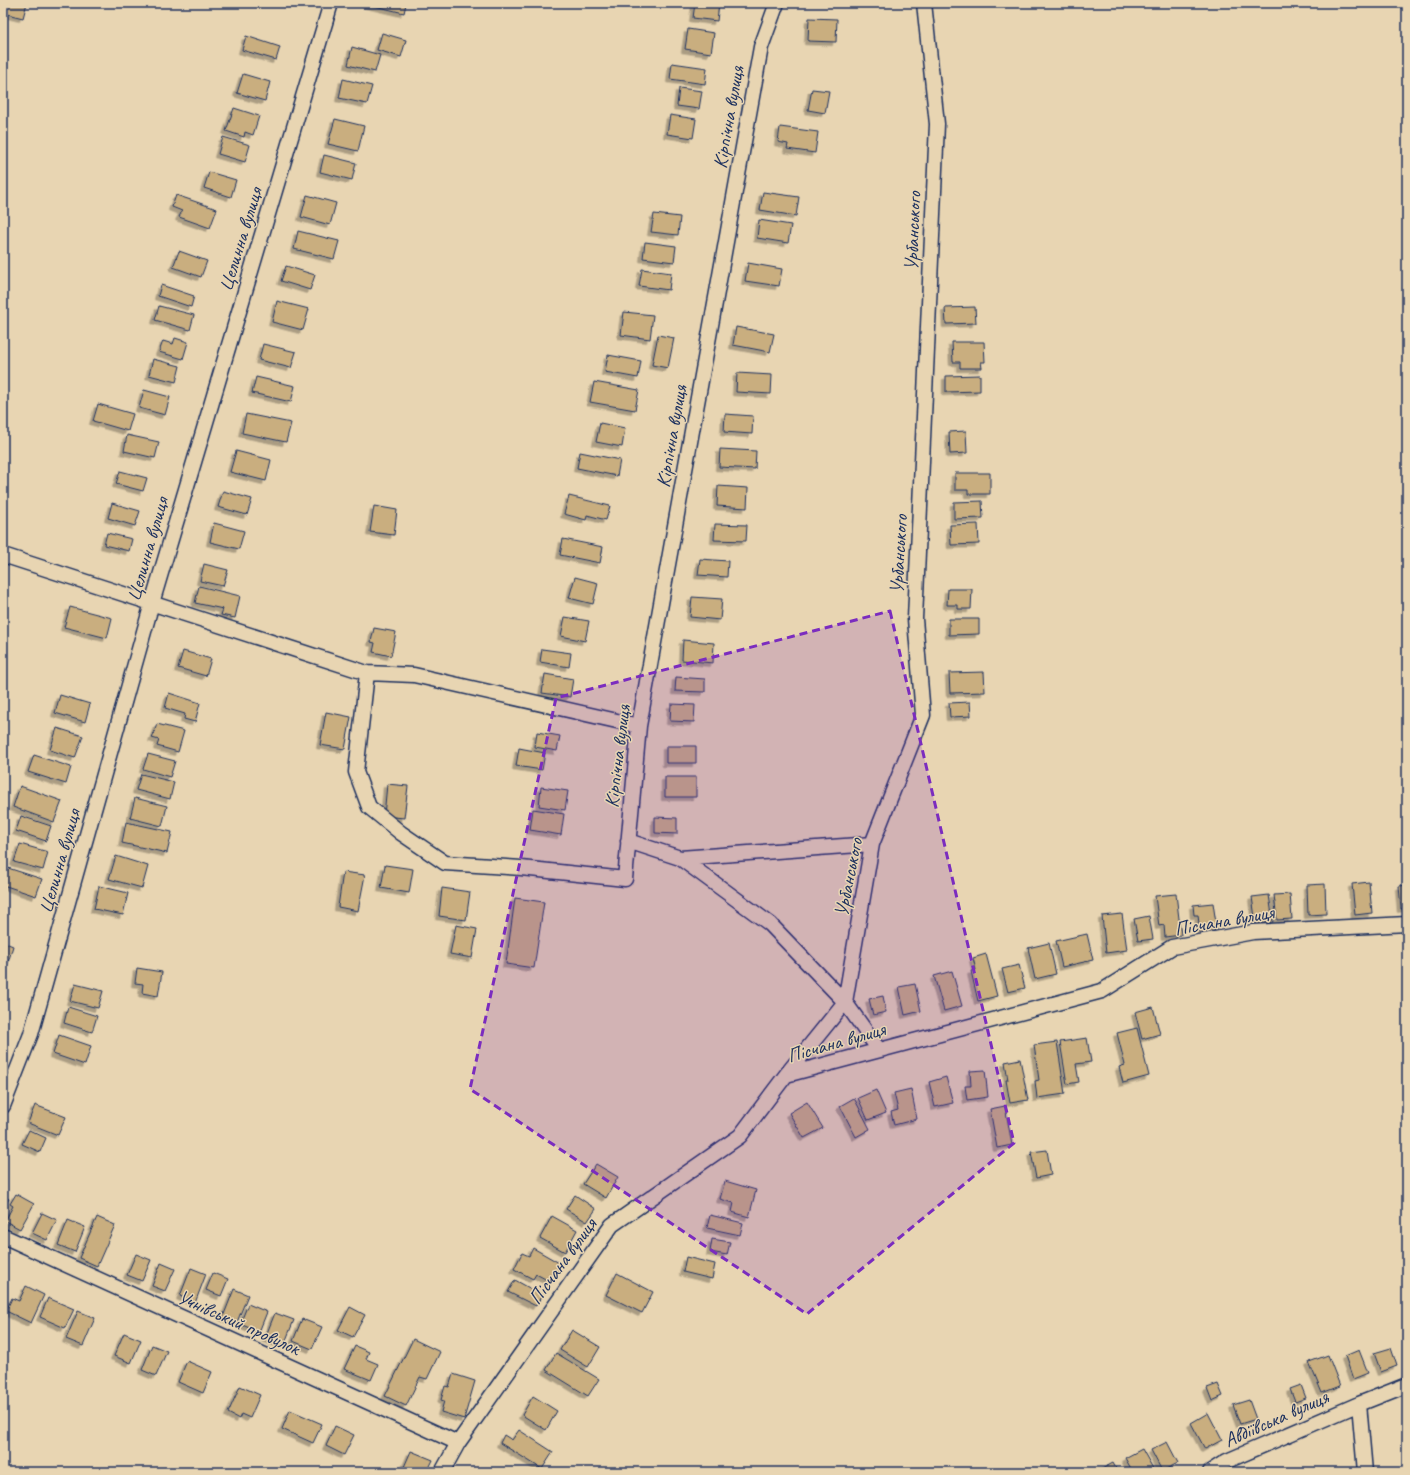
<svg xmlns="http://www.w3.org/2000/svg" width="1410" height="1475" viewBox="0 0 1410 1475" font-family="Caveat,sans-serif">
  <defs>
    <filter id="shadow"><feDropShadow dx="-3.5" dy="3.5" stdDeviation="0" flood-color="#0004"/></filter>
  </defs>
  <rect width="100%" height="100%" fill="#e8d5b2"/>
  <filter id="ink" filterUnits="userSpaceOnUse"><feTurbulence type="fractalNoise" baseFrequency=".025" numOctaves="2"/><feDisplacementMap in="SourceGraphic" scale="8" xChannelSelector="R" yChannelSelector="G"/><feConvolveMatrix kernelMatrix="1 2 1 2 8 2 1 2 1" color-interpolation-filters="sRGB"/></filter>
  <g filter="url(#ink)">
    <path fill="#c9ae7f" stroke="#1b2f5e" filter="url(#shadow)" d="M 3,3 L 27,3 L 23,18 L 3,13 Z
      M 366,3 L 404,3 L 406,4 L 404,13 L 366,4 Z
      M 695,3 L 719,3 L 717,21 L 693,18 Z
      M 809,18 L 837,19 L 836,42 L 808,41 Z
      M 688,29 L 714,33 L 711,53 L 685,49 Z
      M 382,33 L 406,40 L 401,57 L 377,50 Z
      M 246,36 L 280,47 L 276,60 L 242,50 Z
      M 352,47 L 380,55 L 375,72 L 348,65 Z
      M 672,63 L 707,68 L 705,84 L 670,79 Z
      M 243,74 L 270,82 L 265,101 L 237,93 Z
      M 343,79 L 372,86 L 367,104 L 339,98 Z
      M 679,88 L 702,91 L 699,109 L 677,106 Z
      M 812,89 L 829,91 L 825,113 L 808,110 Z
      M 234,108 L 259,116 L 253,135 L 245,132 L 244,137 L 226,131 Z
      M 670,115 L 696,119 L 693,138 L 667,134 Z
      M 335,119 L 364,126 L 358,151 L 328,144 Z
      M 780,127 L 818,132 L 815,153 L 787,149 L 788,144 L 778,142 Z
      M 223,137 L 250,145 L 245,162 L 218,154 Z
      M 324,155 L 356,163 L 352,180 L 320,172 Z
      M 209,172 L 236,180 L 231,197 L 204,188 Z
      M 763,192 L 799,197 L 796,216 L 760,210 Z
      M 176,195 L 217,209 L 210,228 L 179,217 L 182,211 L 172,207 Z
      M 307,195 L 336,203 L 330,225 L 301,217 Z
      M 654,214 L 680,217 L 678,235 L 651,232 Z
      M 759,220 L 791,225 L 788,243 L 757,238 Z
      M 298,231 L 339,241 L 334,259 L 294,249 Z
      M 645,242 L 676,246 L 674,262 L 643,258 Z
      M 179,251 L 207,261 L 201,277 L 173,267 Z
      M 748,263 L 782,269 L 779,286 L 745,281 Z
      M 286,266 L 315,275 L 310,290 L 281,281 Z
      M 642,269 L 671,273 L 669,290 L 639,286 Z
      M 161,285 L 194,296 L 191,307 L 158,296 Z
      M 277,301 L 309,309 L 303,330 L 272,322 Z
      M 159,306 L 194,315 L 190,330 L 155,320 Z
      M 975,307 L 976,323 L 946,324 L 945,308 Z
      M 624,312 L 653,315 L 650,339 L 621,335 Z
      M 736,327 L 774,334 L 770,352 L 733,345 Z
      M 658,335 L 674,338 L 668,368 L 652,365 Z
      M 175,338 L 188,342 L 183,359 L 159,352 L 163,341 L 173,344 Z
      M 952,342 L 984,342 L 985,362 L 981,362 L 982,368 L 960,368 L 960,362 L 953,362 Z
      M 263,344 L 296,352 L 291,368 L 259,360 Z
      M 608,355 L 641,361 L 638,378 L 605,372 Z
      M 153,359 L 180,366 L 176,382 L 149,375 Z
      M 737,373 L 772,375 L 771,394 L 736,392 Z
      M 980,375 L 980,391 L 946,392 L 946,376 Z
      M 256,377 L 295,386 L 291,402 L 252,393 Z
      M 594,382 L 639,390 L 635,410 L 590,402 Z
      M 144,390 L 170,397 L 165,415 L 139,408 Z
      M 98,404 L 133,414 L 128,431 L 93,421 Z
      M 246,414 L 291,423 L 286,442 L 242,433 Z
      M 725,414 L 753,416 L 752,434 L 724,432 Z
      M 600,423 L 625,428 L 622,447 L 596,442 Z
      M 966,431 L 967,453 L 950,454 L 949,432 Z
      M 127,435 L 159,442 L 155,458 L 124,451 Z
      M 720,449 L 756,451 L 755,469 L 719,467 Z
      M 236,451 L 271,460 L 266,481 L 230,472 Z
      M 580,452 L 620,460 L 617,476 L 577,468 Z
      M 120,471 L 147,478 L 143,491 L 116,484 Z
      M 955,473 L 990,473 L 990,494 L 968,494 L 968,490 L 955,490 Z
      M 718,486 L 748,488 L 747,508 L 717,506 Z
      M 223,491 L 252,499 L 247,515 L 218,507 Z
      M 569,496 L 610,506 L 606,520 L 587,515 L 586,520 L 564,514 Z
      M 982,501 L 983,518 L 954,519 L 954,502 Z
      M 112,503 L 140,511 L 135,526 L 108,518 Z
      M 374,506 L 397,510 L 394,535 L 370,532 Z
      M 214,523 L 244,531 L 239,549 L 210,542 Z
      M 715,524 L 747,525 L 746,541 L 714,540 Z
      M 978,524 L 979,544 L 951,545 L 950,525 Z
      M 107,533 L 132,539 L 129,551 L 104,545 Z
      M 563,539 L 603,547 L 600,563 L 560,555 Z
      M 700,559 L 728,561 L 727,577 L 698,575 Z
      M 204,564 L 228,570 L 223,586 L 200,581 Z
      M 575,577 L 598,583 L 593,604 L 569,598 Z
      M 199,586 L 240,596 L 235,618 L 221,615 L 223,609 L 195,603 Z
      M 948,589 L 972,589 L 971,609 L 958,609 L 958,605 L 947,605 Z
      M 692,597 L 722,599 L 720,620 L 690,617 Z
      M 70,607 L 112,618 L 107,638 L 64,627 Z
      M 565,617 L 589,621 L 585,641 L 561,636 Z
      M 949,619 L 979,619 L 979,634 L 949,635 Z
      M 374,628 L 396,632 L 391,656 L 373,652 L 375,643 L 371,642 Z
      M 683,640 L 714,643 L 713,663 L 682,660 Z
      M 542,649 L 571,653 L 569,667 L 540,662 Z
      M 183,651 L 211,659 L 206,676 L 178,668 Z
      M 984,672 L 985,692 L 950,693 L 949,673 Z
      M 545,674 L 573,679 L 570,697 L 542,693 Z
      M 676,677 L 705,679 L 705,692 L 675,691 Z
      M 169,693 L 200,703 L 195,722 L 184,719 L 185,714 L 165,708 Z
      M 60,695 L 90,704 L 85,722 L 55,713 Z
      M 970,702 L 971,716 L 950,717 L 949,703 Z
      M 671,704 L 695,705 L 694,722 L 670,721 Z
      M 326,712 L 351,717 L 345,749 L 320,745 Z
      M 157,724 L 184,731 L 178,752 L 157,746 L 159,740 L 152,738 Z
      M 57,728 L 83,736 L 75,758 L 50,750 Z
      M 537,732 L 560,736 L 557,751 L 535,747 Z
      M 666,746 L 696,746 L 696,763 L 666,763 Z
      M 519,748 L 545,753 L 542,770 L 516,766 Z
      M 148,754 L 175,761 L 170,777 L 143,769 Z
      M 34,755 L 71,767 L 66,784 L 28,772 Z
      M 141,774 L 174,782 L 170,799 L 136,790 Z
      M 665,777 L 696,777 L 696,797 L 665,797 Z
      M 387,784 L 408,786 L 404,818 L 384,816 Z
      M 20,786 L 62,801 L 54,822 L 13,807 Z
      M 541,787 L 568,791 L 565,810 L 539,806 Z
      M 135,798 L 167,806 L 162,826 L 130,818 Z
      M 533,809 L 564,814 L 561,835 L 530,830 Z
      M 21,816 L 51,826 L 46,841 L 16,831 Z
      M 655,817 L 677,818 L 677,834 L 655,833 Z
      M 126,822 L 172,832 L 167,853 L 122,843 Z
      M 20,844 L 48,852 L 43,870 L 14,862 Z
      M 116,856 L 148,866 L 142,888 L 109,879 Z
      M 385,865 L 413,869 L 409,893 L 381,888 Z
      M 8,868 L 42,879 L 36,896 L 3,885 Z
      M 343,872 L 365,875 L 358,911 L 338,907 Z
      M 1369,882 L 1372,913 L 1355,915 L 1352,884 Z
      M 1325,884 L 1326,914 L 1308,915 L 1307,885 Z
      M 1407,885 L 1407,908 L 1401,909 L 1399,886 Z
      M 99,886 L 128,893 L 123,915 L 94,909 Z
      M 442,888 L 470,892 L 466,920 L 439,916 Z
      M 1176,894 L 1181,935 L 1165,937 L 1164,925 L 1159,926 L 1155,896 Z
      M 1290,894 L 1292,919 L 1277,920 L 1274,895 Z
      M 1269,895 L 1273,922 L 1256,924 L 1252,897 Z
      M 515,898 L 544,902 L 534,968 L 506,964 Z
      M 1213,903 L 1217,930 L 1200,933 L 1198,915 L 1194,915 L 1193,905 Z
      M 1122,914 L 1127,950 L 1106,953 L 1102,916 Z
      M 1149,916 L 1153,939 L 1138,941 L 1134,919 Z
      M 456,925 L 477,929 L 472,958 L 450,954 Z
      M 1087,934 L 1093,960 L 1062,967 L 1056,941 Z
      M 3,942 L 13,946 L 4,976 L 3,976 Z
      M 1049,943 L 1056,974 L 1035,979 L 1028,948 Z
      M 986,954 L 997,996 L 978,1001 L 971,971 L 976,970 L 973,958 Z
      M 1019,965 L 1025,988 L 1008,992 L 1002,969 Z
      M 137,968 L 162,972 L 158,996 L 142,993 L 143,984 L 135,983 Z
      M 952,971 L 962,1006 L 944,1011 L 934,976 Z
      M 75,984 L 103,991 L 98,1008 L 70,1001 Z
      M 915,984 L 921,1011 L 905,1015 L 899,987 Z
      M 883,996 L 886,1012 L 873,1015 L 869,999 Z
      M 68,1007 L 97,1016 L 92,1032 L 64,1023 Z
      M 1153,1007 L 1160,1034 L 1142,1039 L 1135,1012 Z
      M 1137,1028 L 1149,1076 L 1123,1083 L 1119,1067 L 1125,1065 L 1117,1033 Z
      M 59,1035 L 91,1046 L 85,1065 L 53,1054 Z
      M 1087,1038 L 1091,1062 L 1076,1064 L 1079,1082 L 1067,1084 L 1060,1042 Z
      M 1057,1042 L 1065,1094 L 1037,1098 L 1035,1081 L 1039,1080 L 1034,1045 Z
      M 1020,1059 L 1028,1100 L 1010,1103 L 1006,1080 L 1008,1080 L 1005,1062 Z
      M 985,1070 L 988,1097 L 967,1100 L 965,1086 L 971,1086 L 970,1071 Z
      M 946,1077 L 953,1103 L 935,1107 L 929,1082 Z
      M 911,1089 L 917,1119 L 894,1125 L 891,1112 L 898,1110 L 894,1093 Z
      M 876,1090 L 886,1113 L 868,1120 L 858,1098 Z
      M 854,1098 L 870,1129 L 856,1137 L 840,1106 Z
      M 807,1102 L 823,1128 L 804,1138 L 789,1113 Z
      M 35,1105 L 66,1117 L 58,1135 L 28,1123 Z
      M 1005,1106 L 1012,1145 L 997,1148 L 990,1109 Z
      M 29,1130 L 46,1138 L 40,1152 L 22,1144 Z
      M 1047,1150 L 1051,1175 L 1036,1178 L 1031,1152 Z
      M 596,1164 L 618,1177 L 606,1198 L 583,1184 Z
      M 725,1181 L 756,1190 L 749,1217 L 732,1212 L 734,1203 L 720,1199 Z
      M 16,1194 L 34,1204 L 20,1229 L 5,1221 L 13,1206 L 10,1204 Z
      M 575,1195 L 596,1209 L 587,1222 L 566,1209 Z
      M 3,1196 L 9,1199 L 3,1210 Z
      M 42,1213 L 57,1220 L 47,1240 L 32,1233 Z
      M 710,1215 L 743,1223 L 740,1235 L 707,1228 Z
      M 552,1216 L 577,1230 L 565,1252 L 540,1238 Z
      M 97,1217 L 115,1225 L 97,1266 L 79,1258 Z
      M 68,1220 L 85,1227 L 75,1252 L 58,1245 Z
      M 712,1239 L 730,1242 L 727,1255 L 710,1252 Z
      M 533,1248 L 561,1264 L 551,1282 L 536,1274 L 533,1279 L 514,1269 L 522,1253 L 529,1256 Z
      M 136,1254 L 151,1260 L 142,1281 L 127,1275 Z
      M 686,1257 L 715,1264 L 712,1279 L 683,1272 Z
      M 161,1263 L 175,1269 L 165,1291 L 152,1286 Z
      M 191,1268 L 206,1274 L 195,1303 L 180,1296 Z
      M 213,1273 L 228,1279 L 221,1296 L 206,1290 Z
      M 617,1273 L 653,1292 L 642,1313 L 606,1295 Z
      M 515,1280 L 542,1295 L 536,1306 L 508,1292 Z
      M 26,1286 L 44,1295 L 31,1323 L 6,1311 L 12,1298 L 19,1301 Z
      M 234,1289 L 248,1295 L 237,1322 L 223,1317 Z
      M 48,1298 L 74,1309 L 65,1328 L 40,1317 Z
      M 248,1304 L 267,1312 L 259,1332 L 240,1324 Z
      M 350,1307 L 365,1315 L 353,1337 L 338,1330 Z
      M 78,1311 L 95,1318 L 83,1346 L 66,1339 Z
      M 275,1313 L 294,1320 L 284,1345 L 265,1338 Z
      M 302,1319 L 322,1327 L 312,1349 L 293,1341 Z
      M 572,1330 L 600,1347 L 588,1367 L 560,1350 Z
      M 124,1333 L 141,1340 L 131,1363 L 114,1356 Z
      M 413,1339 L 440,1352 L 427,1379 L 420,1377 L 406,1406 L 385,1396 Z
      M 152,1345 L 167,1351 L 156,1376 L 142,1370 Z
      M 355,1346 L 369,1352 L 366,1359 L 378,1364 L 371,1380 L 344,1369 Z
      M 1391,1348 L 1397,1366 L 1381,1372 L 1374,1353 Z
      M 1359,1350 L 1368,1373 L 1353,1379 L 1345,1356 Z
      M 556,1353 L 599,1379 L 588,1396 L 546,1370 Z
      M 1328,1355 L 1340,1386 L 1322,1393 L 1309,1362 Z
      M 187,1361 L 212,1372 L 203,1393 L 178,1382 Z
      M 453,1374 L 475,1381 L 464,1419 L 441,1412 L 444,1401 L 441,1400 L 445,1386 L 449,1387 Z
      M 1218,1384 L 1223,1396 L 1212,1401 L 1207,1388 Z
      M 1301,1385 L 1306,1398 L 1295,1402 L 1290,1389 Z
      M 240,1386 L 260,1395 L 250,1418 L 241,1414 L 239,1419 L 228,1413 Z
      M 533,1396 L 557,1411 L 546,1430 L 522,1415 Z
      M 1249,1400 L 1256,1419 L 1240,1424 L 1233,1405 Z
      M 290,1410 L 322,1424 L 313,1443 L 282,1429 Z
      M 1208,1413 L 1222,1440 L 1205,1449 L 1191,1423 Z
      M 335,1426 L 354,1435 L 344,1455 L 326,1446 Z
      M 519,1430 L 553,1452 L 542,1469 L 500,1443 L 504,1435 L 512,1440 Z
      M 1167,1442 L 1178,1463 L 1162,1471 L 1151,1450 Z
      M 1142,1449 L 1155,1472 L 1133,1472 L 1125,1458 Z
      M 411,1451 L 433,1460 L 427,1472 L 415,1472 L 404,1467 Z
      M 1113,1463 L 1118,1472 L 1096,1472 Z"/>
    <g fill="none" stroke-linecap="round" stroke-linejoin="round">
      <defs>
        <path id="street" d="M 3,555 L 367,673 L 414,675 L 639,726
          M 367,673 L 356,772 L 369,807 L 401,833 L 445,863 L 521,868 L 625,879 L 639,726 L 761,47 L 777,3
          M 628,841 L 680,858 L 872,844
          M 680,858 L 770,924 L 845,1002 L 879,1050
          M 786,1075 L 845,1002 L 872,844 L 923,715 L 915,619 L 937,124 L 924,3
          M 3,1106 L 31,1034 L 152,603 L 331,3
          M 3,1236 L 458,1443
          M 1359,1404 L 1365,1472
          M 442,1472 L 458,1443 L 612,1225 L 740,1136 L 786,1075 L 1102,991 L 1172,947 L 1253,932 L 1407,924
          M 1210,1472 L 1227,1461 L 1359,1404 L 1407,1385"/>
      </defs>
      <use href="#street" stroke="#1b2f5e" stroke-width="17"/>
      <use href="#street" stroke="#e8d5b2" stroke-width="14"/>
    </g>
  </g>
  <path fill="#7b2cbf" fill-opacity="0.2" stroke="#7b2cbf" stroke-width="3" stroke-dasharray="8 5" stroke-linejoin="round" d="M 890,611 L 1014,1143 L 807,1314 L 470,1089 L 556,698 Z"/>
  <g text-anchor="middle" stroke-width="3" stroke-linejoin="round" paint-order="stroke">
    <g font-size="20" fill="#1b2f5e" stroke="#e8d5b2">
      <text transform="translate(728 117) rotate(-80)" y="7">Кiрпiчна вулиця</text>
      <text transform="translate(912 231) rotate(-88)" y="7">Урбанського</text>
      <text transform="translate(240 239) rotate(-73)" y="7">Целинна вулиця</text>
      <text transform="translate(671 436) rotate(-80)" y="7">Кiрпiчна вулиця</text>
      <text transform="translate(147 549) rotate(-74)" y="7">Целинна вулиця</text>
      <text transform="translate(898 554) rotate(-87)" y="7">Урбанського</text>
      <text transform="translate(617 756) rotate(-83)" y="7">Кiрпiчна вулиця</text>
      <text transform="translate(59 861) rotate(-74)" y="7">Целинна вулиця</text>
      <text transform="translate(848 877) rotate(-79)" y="7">Урбанського</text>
      <text transform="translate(1224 920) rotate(-10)" y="7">Пiсчана вулиця</text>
      <text transform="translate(836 1042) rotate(-16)" y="7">Пiсчана вулиця</text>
      <text transform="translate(562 1261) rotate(-54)" y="7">Пiсчана вулиця</text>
      <text transform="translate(239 1322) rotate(24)" y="7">Учнівський провулок</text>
      <text transform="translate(1276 1418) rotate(-24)" y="7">Авдіївська вулиця</text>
    </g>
  </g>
  <rect width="1410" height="1475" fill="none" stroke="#e8d5b2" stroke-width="16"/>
  <rect x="8" y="8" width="1394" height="1459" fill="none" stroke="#1b2f5e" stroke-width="1.5" filter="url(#ink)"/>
</svg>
